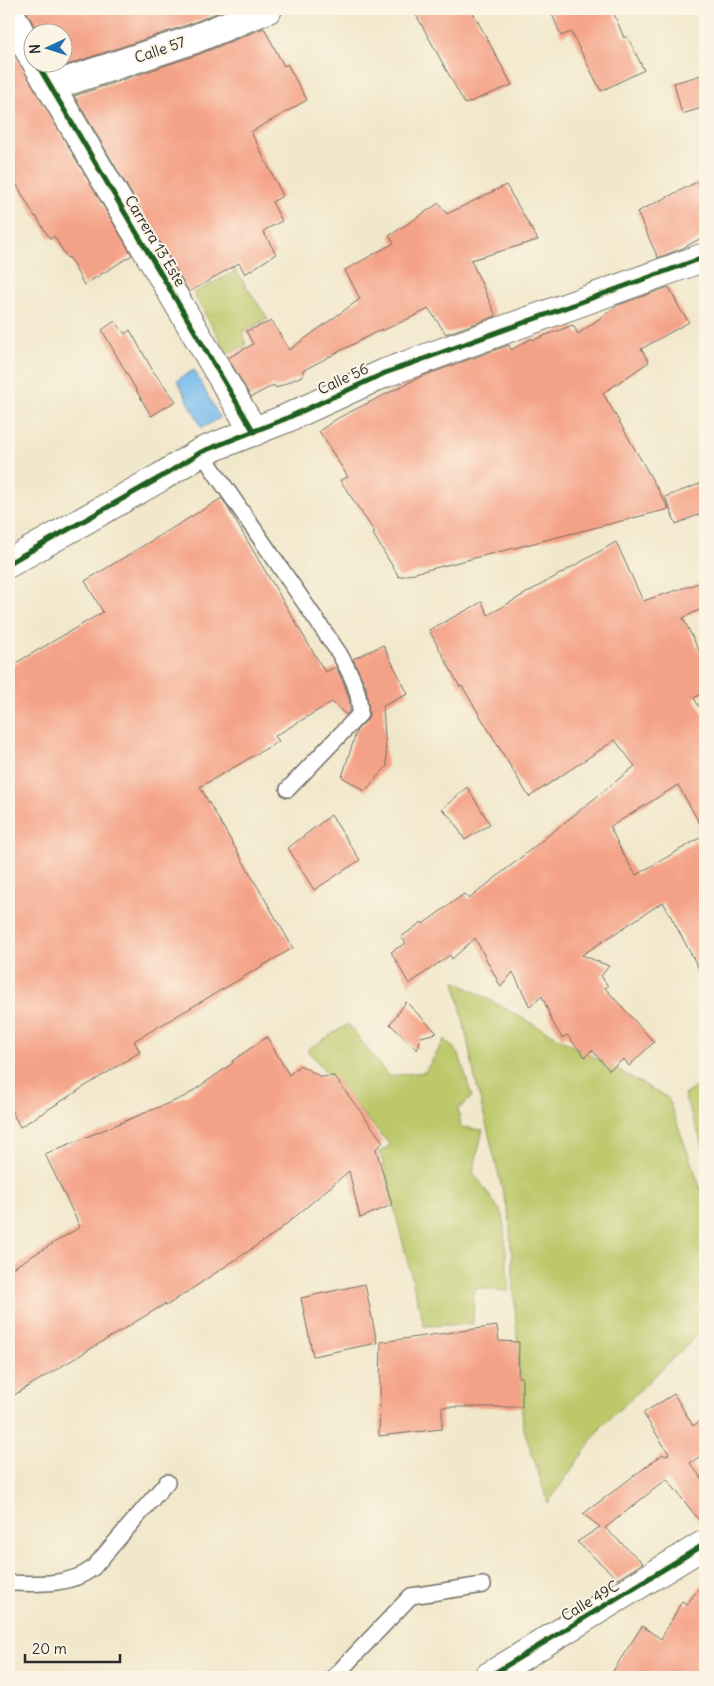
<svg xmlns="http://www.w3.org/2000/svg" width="714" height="1686" viewBox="0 0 714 1686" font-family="Delius,sans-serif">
  <rect width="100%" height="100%" fill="#fcf5e5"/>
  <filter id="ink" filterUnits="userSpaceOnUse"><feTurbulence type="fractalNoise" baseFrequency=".02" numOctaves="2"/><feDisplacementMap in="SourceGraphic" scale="10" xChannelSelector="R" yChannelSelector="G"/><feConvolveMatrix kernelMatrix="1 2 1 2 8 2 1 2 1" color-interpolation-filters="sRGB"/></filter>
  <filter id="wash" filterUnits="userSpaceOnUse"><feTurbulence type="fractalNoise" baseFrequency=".0096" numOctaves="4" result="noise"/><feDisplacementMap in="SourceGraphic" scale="20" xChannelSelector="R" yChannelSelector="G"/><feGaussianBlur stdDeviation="1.12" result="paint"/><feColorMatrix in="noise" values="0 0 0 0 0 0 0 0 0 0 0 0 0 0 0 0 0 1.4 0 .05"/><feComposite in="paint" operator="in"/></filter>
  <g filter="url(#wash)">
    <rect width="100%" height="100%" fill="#f1e7cb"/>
    <path fill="#bcc86a" stroke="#747a4a" d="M 236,271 L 268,319 L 243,331 L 246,345 L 228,354 L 193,293 Z
      M 455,981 L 668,1098 L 705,1201 L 705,1328 L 602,1426 L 548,1503 L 523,1426 L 509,1216 L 477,1087 Z
      M 348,1024 L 388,1076 L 425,1072 L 445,1039 L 459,1054 L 472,1097 L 458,1109 L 461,1127 L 483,1130 L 473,1172 L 503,1215 L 509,1291 L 474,1288 L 473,1324 L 424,1326 L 380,1152 L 390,1145 L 307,1050 Z
      M 705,1081 L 705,1151 L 684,1095 Z"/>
    <path fill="#77bbed" stroke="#51738c" d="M 194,370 L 220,418 L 202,428 L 177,380 Z"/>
    <g id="blocks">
      <path fill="#f4a287" d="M 25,9 L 227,9 L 187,25 L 58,68 L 54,62 L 62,62 L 62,32 L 38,32 Z
        M 413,9 L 471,9 L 512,85 L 465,104 Z
        M 550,9 L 626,9 L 614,14 L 624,38 L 627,36 L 644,70 L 601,91 L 571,32 L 561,36 Z
        M 264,28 L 284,66 L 287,64 L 307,100 L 251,132 L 283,196 L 272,202 L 282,221 L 263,231 L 276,254 L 245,274 L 239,263 L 189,292 L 74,96 L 197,55 Z
        M 9,45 L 132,255 L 84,285 L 69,257 L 67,258 L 54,236 L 50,239 L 36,216 L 35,217 L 9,171 Z
        M 705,74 L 705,107 L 682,114 L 674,83 Z
        M 705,178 L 705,236 L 683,248 L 658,258 L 637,212 Z
        M 506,185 L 538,240 L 471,260 L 496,316 L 446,334 L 429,309 L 382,331 L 382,329 L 302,371 L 304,375 L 276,388 L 274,385 L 251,397 L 228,358 L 253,344 L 246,331 L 272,321 L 289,350 L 360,299 L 345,270 L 394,243 L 389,236 L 439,203 L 447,214 Z
        M 669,287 L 680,309 L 689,322 L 641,349 L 649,362 L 603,393 L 669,509 L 399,577 L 373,534 L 375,533 L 340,480 L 348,477 L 319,431 L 338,418 L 420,377 L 509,345 L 511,350 L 532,338 L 533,340 L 573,325 L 578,334 L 618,305 Z
        M 115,321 L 125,334 L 130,330 L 153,371 L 176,401 L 151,416 L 102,330 Z
        M 705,482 L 705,512 L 676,524 L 665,497 Z
        M 222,498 L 325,672 L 336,667 L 345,686 L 349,699 L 350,710 L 346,715 L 332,702 L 275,736 L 279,741 L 200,787 L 293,948 L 134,1041 L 140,1052 L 20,1127 L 9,1106 L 9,667 L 103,612 L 85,581 Z
        M 616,542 L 643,601 L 705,581 L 705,607 L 683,618 L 705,663 L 705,692 L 694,698 L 705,717 L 705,833 L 678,785 L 610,827 L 623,854 L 636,875 L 705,835 L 705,980 L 663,902 L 582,955 L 609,966 L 601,976 L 608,986 L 605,988 L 654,1042 L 629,1066 L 624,1059 L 609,1070 L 592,1050 L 585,1057 L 567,1035 L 562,1038 L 552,1021 L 542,996 L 530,1007 L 513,972 L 501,987 L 475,938 L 452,959 L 450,955 L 409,984 L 391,952 L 406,943 L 401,937 L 422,922 L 423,924 L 464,894 L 469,899 L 635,766 L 615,740 L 529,797 L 462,686 L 460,687 L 429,630 L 482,602 L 488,615 Z
        M 383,645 L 408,694 L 383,706 L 387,766 L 365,791 L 342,777 L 357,730 L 367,720 L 369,714 L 366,687 L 353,659 Z
        M 467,787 L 490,824 L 465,840 L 452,819 L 442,809 Z
        M 331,815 L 360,860 L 314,890 L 288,848 Z
        M 406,1002 L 437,1033 L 421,1037 L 417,1050 L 390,1024 Z
        M 267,1037 L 289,1075 L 300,1065 L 321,1077 L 334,1076 L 383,1142 L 376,1149 L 392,1205 L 360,1218 L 349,1171 L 277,1232 L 166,1306 L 165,1304 L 9,1398 L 9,1270 L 80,1227 L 45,1154 L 186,1096 L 233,1063 L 232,1061 Z
        M 365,1284 L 377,1343 L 313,1356 L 301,1298 Z
        M 497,1326 L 499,1341 L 519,1342 L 518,1377 L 522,1377 L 522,1407 L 442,1407 L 442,1429 L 379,1436 L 381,1342 Z
        M 674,1394 L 693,1426 L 705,1418 L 705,1453 L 690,1463 L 705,1483 L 705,1528 L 667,1479 L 605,1528 L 643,1563 L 618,1579 L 577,1542 L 600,1527 L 583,1514 L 663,1454 L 665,1456 L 669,1454 L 643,1413 Z
        M 705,1580 L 705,1677 L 609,1677 L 642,1626 L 661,1639 L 682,1601 L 687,1604 Z"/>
    </g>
  </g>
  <g filter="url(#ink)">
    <use href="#blocks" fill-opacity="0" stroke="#706d63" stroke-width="1"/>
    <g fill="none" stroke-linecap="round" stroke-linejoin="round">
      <defs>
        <path id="lane" d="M 201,452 L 339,653 C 351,675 360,689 360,714 L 288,789
          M 9,1583 C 37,1584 70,1586 93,1568 L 167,1482
          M 334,1677 L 411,1596 L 483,1585"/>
        <path id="street" d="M 9,11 L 32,56
          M 36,62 L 254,432
          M 50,87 L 192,40 L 268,9
          M 9,563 L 161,477 L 201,452 L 285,419 L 385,373 L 705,257
          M 488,1677 L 705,1544"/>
      </defs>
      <use href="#lane" stroke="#706d63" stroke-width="18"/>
      <use href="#street" stroke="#706d63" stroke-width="30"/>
      <use href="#lane" stroke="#fff" stroke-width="15"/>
      <use href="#street" stroke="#fff" stroke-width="28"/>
      <defs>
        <path id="cycleway" d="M 36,62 L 254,432
          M 9,563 L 161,477 L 201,452 L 285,419 L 385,373 L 705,257
          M 488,1677 L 705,1544"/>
      </defs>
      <use href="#cycleway" stroke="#fcf5e5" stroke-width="8"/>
      <use href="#cycleway" stroke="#1b5e20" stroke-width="5"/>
    </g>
  </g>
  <g text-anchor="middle" stroke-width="4" stroke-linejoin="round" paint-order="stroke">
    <g font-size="15" fill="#2b2b2b" stroke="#fcf5e5">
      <text transform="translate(160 50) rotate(-19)" y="5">Calle 57</text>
      <text transform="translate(155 241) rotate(59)" y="5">Carrera 13 Este</text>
      <text transform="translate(343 379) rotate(-25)" y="5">Calle 56</text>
      <text transform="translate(590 1601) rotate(-31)" y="5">Calle 49C</text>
    </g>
  </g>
  <rect width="714" height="1686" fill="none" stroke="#fcf5e5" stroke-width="30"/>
  <g transform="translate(48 48) rotate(266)"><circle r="24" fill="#fcf5e5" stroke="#a8a49b"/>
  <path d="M0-4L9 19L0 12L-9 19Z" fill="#1f6fb2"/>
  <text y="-8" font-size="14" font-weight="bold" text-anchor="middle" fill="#2b2b2b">N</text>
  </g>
  <path d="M25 1654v8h95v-8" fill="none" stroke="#2b2b2b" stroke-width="2.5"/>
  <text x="32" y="1654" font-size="15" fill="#2b2b2b" stroke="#fcf5e5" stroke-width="4" paint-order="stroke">20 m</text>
</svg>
